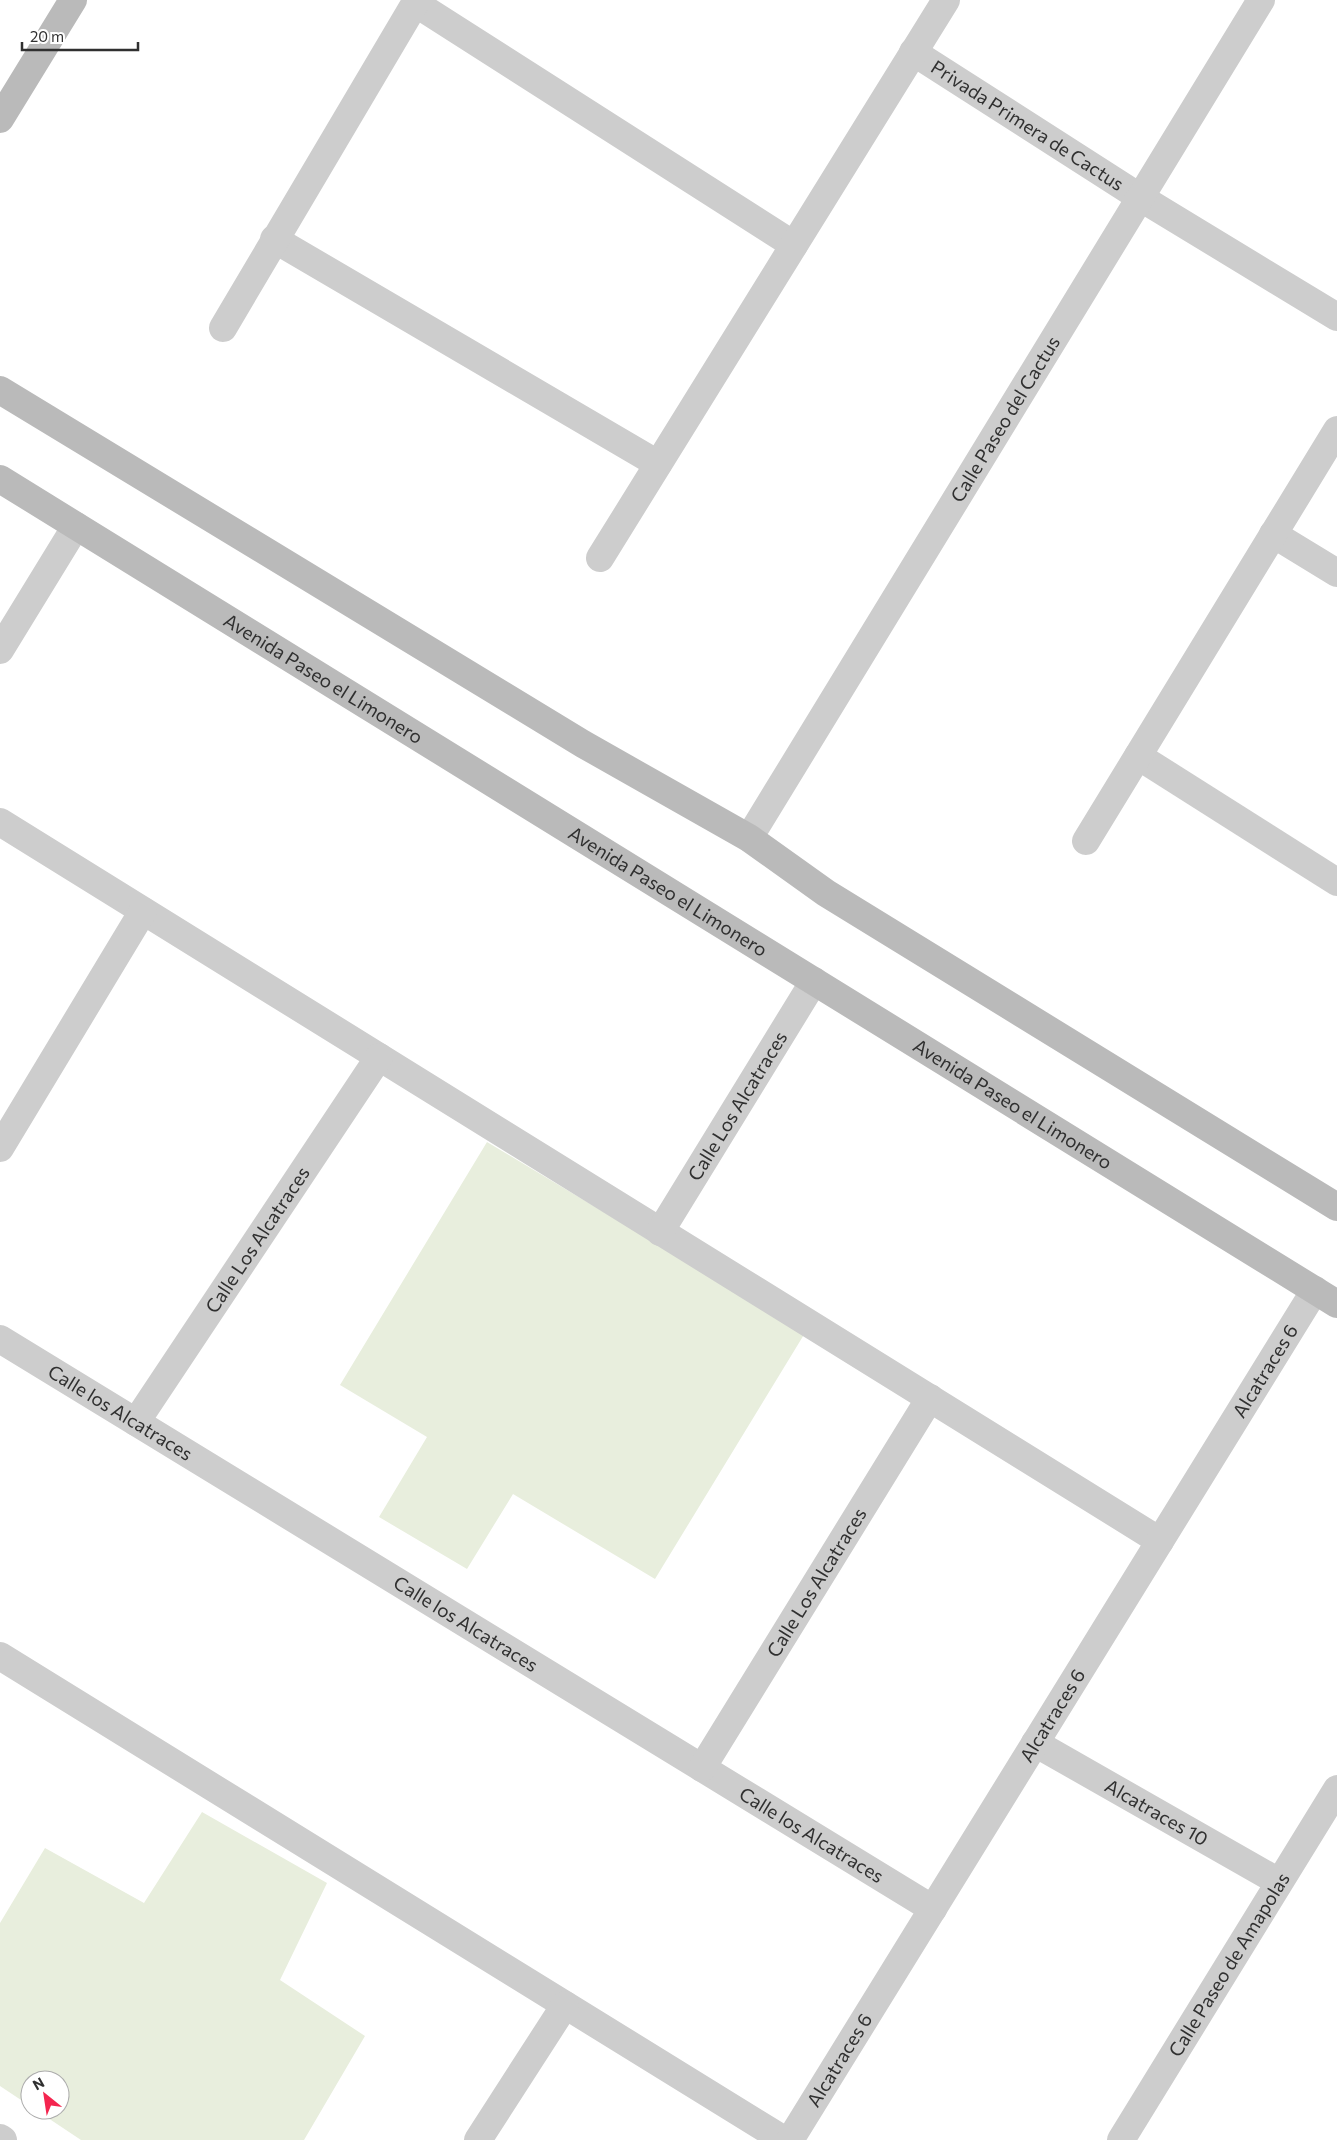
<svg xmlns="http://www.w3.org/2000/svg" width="1337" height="2140" viewBox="0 0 1337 2140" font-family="Commissioner,sans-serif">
  <rect width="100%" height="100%" fill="#fff"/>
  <path fill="#e8eedd" d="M 487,1142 L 805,1333 L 655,1579 L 513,1494 L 467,1569 L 379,1517 L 427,1437 L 340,1385 Z
    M 202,1812 L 327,1883 L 280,1980 L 365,2036 L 304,2140 L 81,2140 L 36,2110 L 60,2110 L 60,2080 L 30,2080 L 30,2106 L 0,2086 L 0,1923 L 45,1848 L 144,1903 Z"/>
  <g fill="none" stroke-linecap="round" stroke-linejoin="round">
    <g stroke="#cdcdcd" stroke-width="28">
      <path d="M 415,3 L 794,245"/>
      <path id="s1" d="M 913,52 L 1141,198 L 1337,317"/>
      <path d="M 274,239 L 658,464"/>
      <path d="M 223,328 L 417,0"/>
      <path d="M 1273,534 L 1337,573"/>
      <path d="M 600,558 L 946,0"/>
      <path d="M 0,650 L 76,526"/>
      <path d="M 1138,756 L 1337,882"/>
      <path d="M 0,822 L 1160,1541"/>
      <path id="s2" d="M 749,838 L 1261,0"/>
      <path d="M 1086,841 L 1337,430"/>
      <path d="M 0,1148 L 143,911"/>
      <path id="s3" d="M 660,1232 L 814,981"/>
      <path id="s4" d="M 0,1339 L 933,1909"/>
      <path id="s5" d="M 136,1422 L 379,1057"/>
      <path d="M 0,1656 L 784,2140"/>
      <path id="s6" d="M 1035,1743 L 1279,1882"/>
      <path id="s7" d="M 702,1768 L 930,1398"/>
      <path d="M 0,2138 L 3,2140"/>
      <path d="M 478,2140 L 565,2005"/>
      <path id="s8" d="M 790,2140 L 1315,1290"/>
      <path id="s9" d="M 1121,2140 L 1337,1789"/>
    </g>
    <g stroke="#bababa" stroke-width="28">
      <path d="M 0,119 L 73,0"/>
      <path d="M 0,390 L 583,744 L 749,838 L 826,893 L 1337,1207"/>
      <path id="s10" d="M 0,479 L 1337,1304"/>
    </g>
  </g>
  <g text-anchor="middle" stroke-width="5" stroke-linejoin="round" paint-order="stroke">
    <g font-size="19" fill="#303030" stroke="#fff">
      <text dy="7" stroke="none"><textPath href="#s1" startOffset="136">Privada Primera de Cactus</textPath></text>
      <text dy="7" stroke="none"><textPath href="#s2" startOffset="491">Calle Paseo del Cactus</textPath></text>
      <text dy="7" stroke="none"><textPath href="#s10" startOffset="380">Avenida Paseo el Limonero</textPath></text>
      <text dy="7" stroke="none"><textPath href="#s10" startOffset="785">Avenida Paseo el Limonero</textPath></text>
      <text dy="7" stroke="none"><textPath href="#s10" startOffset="1190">Avenida Paseo el Limonero</textPath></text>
      <text dy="7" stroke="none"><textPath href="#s3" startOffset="148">Calle Los Alcatraces</textPath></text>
      <text dy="7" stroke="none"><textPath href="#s5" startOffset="219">Calle Los Alcatraces</textPath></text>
      <text dy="7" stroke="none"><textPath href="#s8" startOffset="904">Alcatraces 6</textPath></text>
      <text dy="7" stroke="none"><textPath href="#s4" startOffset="141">Calle los Alcatraces</textPath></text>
      <text dy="7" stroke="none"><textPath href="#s7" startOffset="218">Calle Los Alcatraces</textPath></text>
      <text dy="7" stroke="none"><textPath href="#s4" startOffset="546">Calle los Alcatraces</textPath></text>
      <text dy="7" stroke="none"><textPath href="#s8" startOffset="499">Alcatraces 6</textPath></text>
      <text dy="7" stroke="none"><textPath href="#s6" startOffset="140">Alcatraces 10</textPath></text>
      <text dy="7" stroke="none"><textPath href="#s4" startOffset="951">Calle los Alcatraces</textPath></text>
      <text dy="7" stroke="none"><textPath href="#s9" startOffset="206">Calle Paseo de Amapolas</textPath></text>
      <text dy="7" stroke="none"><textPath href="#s8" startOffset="94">Alcatraces 6</textPath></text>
    </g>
  </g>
  <g transform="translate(45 2095) rotate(330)"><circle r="24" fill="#ffffff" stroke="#acacac"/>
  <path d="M0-4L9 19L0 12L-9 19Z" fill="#f4254f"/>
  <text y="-8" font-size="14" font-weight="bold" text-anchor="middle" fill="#303030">N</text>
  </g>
  <path d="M22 42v8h116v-8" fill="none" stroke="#303030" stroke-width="2.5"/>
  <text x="30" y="42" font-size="15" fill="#303030" stroke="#ffffff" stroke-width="4" paint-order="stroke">20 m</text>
</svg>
